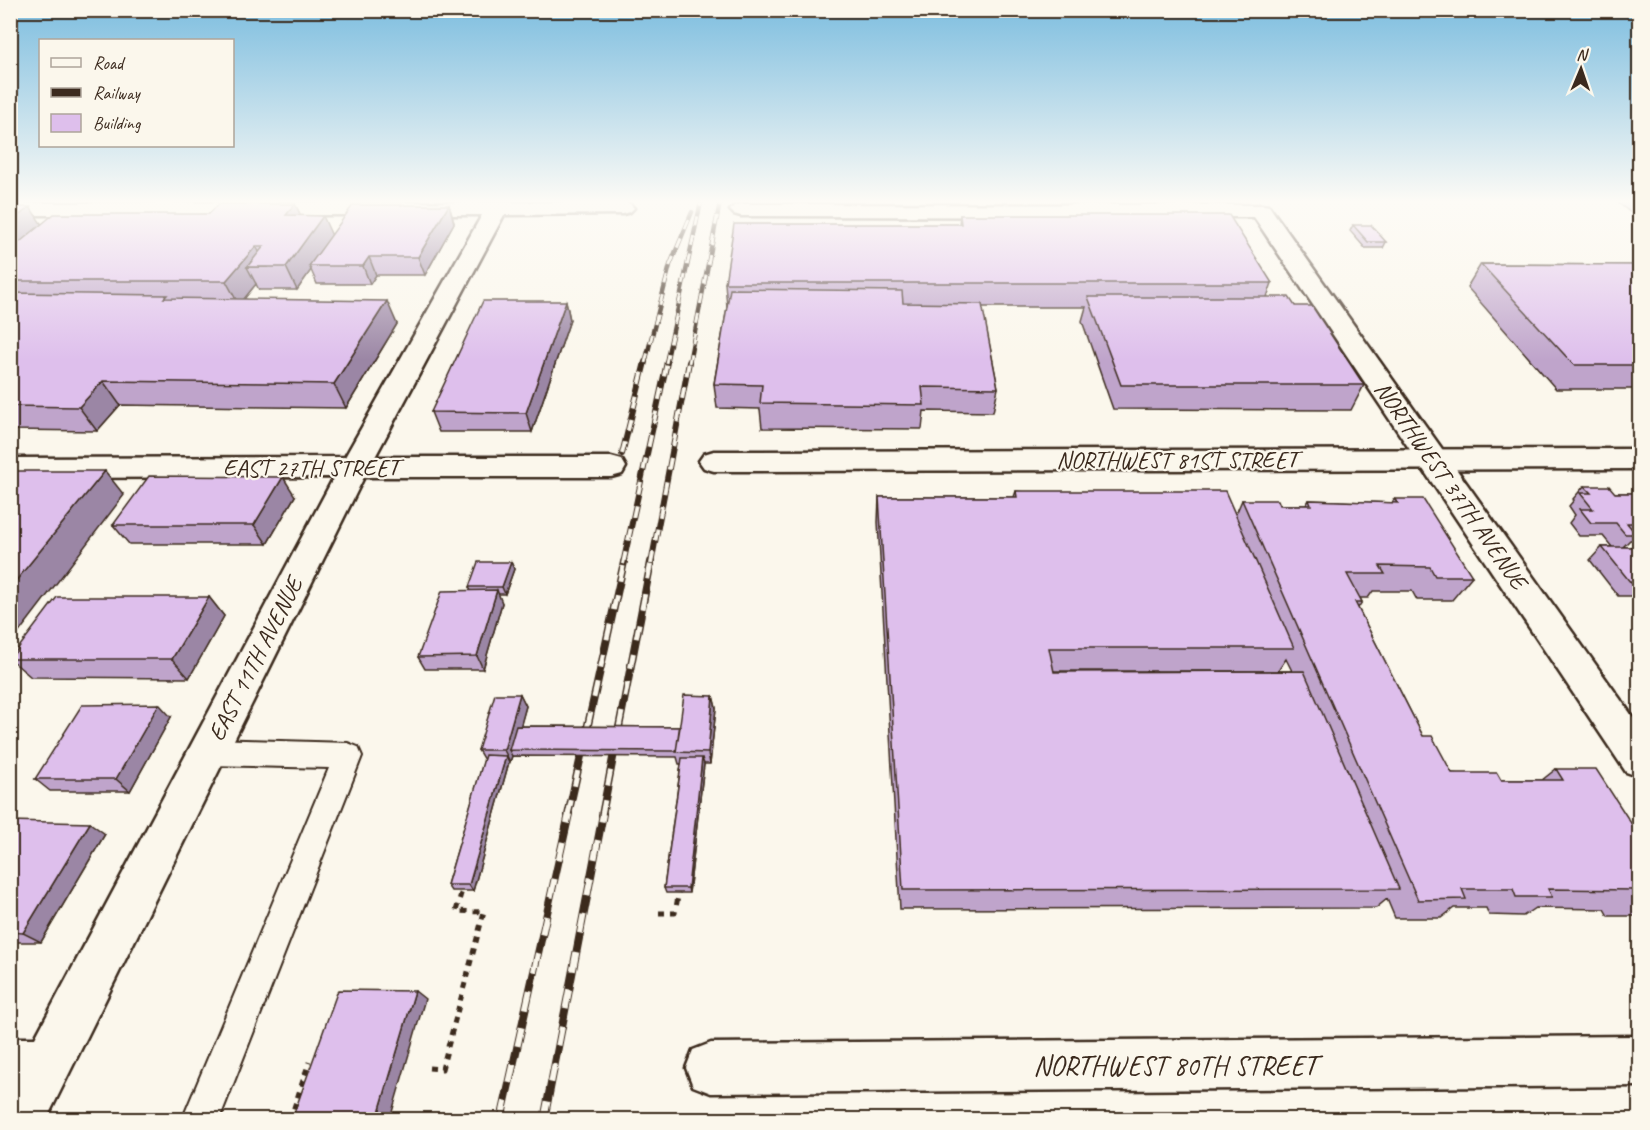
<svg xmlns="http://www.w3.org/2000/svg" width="1650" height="1130" viewBox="0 0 1650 1130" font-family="Caveat,sans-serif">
  <rect width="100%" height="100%" fill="#fbf7ec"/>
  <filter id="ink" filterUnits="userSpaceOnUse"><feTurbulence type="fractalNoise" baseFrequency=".0167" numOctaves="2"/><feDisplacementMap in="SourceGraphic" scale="12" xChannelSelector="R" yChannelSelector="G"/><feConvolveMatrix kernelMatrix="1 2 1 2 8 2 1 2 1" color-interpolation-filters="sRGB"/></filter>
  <g filter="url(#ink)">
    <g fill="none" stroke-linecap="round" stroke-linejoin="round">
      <defs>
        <path id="lane" d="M 208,739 L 348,743 L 358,747 L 362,756 L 219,1120 L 182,1120 L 329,768 L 208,765 L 198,761 L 194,752 L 198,743 Z"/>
        <path id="street" d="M 625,202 L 630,204 L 634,208 L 630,212 L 623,214 L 504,215 L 375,457 L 611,457 L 622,460 L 626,467 L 622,474 L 611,477 L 364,477 L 46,1120 L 10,1120 L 10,1038 L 35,1038 L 334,477 L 10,478 L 10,458 L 345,457 L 482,215 L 10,215 L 10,203 Z
          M 741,204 L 1261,205 L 1269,206 L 1272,211 L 1269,216 L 1261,217 L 741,216 L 734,214 L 730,210 L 734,206 Z
          M 1640,449 L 1640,469 L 714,471 L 704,468 L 699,461 L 704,454 L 714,451 Z
          M 1640,1036 L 1640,1086 L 711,1093 L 693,1086 L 686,1068 L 693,1050 L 711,1043 Z"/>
        <path id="secondary" d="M 1261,205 L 1269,206 L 1640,727 L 1640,777 L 1626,772 L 1250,211 L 1253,206 Z"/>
      </defs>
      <use href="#lane" stroke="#3b2a1e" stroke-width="4"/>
      <use href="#street" stroke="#3b2a1e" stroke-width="5"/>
      <use href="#secondary" stroke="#3b2a1e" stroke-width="5"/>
      <path stroke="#3b2a1e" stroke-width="5" stroke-dasharray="6 6" stroke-linecap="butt" d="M 659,913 L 675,913 L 679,891
        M 429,1068 L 442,1069 L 484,912 L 456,911 L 463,887
        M 290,1120 L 309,1062"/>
      <use href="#lane" fill="#fbf7ec" fill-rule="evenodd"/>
      <use href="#street" fill="#fbf7ec" fill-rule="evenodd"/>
      <use href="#secondary" fill="#fbf7ec" fill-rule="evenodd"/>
      <defs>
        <path id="rail-far3" d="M 645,363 L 670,265 L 692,212
          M 666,363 L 701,202
          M 689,363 L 720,202"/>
        <path id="rail-far2" d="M 622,454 L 645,362
          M 623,564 L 667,362
          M 651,564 L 689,362"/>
        <path id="rail-far1" d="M 568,815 L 624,562
          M 602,815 L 651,562"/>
        <path id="rail" d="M 501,1120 L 569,814
          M 544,1120 L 603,814"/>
      </defs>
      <use href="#rail-far3" stroke="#3b2a1e" stroke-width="4.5"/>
      <use href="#rail-far2" stroke="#3b2a1e" stroke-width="6"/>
      <use href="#rail-far1" stroke="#3b2a1e" stroke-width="8"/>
      <use href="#rail" stroke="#3b2a1e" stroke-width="8"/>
      <use href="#rail-far3" stroke="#fbf7ec" stroke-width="3" stroke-dasharray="10" stroke-linecap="butt"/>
      <use href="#rail-far2" stroke="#fbf7ec" stroke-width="4" stroke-dasharray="12" stroke-linecap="butt"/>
      <use href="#rail-far1" stroke="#fbf7ec" stroke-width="5" stroke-dasharray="15" stroke-linecap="butt"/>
      <use href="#rail" stroke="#fbf7ec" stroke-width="6" stroke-dasharray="19" stroke-linecap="butt"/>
    </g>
    <path fill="#bfa4cb" stroke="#3b2a1e" stroke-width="1.5" fill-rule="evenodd" d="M 1617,202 L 1640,202 L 1640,220 Z
      M 295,204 L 301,216 L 332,235 L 449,205 L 454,223 L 425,275 L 376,275 L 370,284 L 317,284 L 311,270 L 297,290 L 259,290 L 256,284 L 244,299 L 397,324 L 346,408 L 120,405 L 97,431 L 10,430 L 10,207 L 42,224 L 209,214 Z
      M 960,215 L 1272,283 L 1267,297 L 1295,306 L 1364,385 L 1351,410 L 1113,409 L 1082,321 L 1086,307 L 982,307 L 998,388 L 993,412 L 924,411 L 922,429 L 762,428 L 760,409 L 717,408 L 714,384 L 727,307 L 725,283 L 959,224 Z
      M 1353,225 L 1386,242 L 1383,248 L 1365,248 L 1350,231 Z
      M 1481,264 L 1640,265 L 1640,389 L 1556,389 L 1467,287 Z
      M 566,301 L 570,320 L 532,432 L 439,432 L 431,412 Z
      M 1584,486 L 1615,493 L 1640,493 L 1640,540 L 1630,540 L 1623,547 L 1640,547 L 1640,596 L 1618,596 L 1590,560 L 1602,547 L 1612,547 L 1603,536 L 1579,536 L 1569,523 L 1575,515 L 1569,506 L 1574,500 L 1573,499 Z
      M 1016,491 L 1236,514 L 1242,500 L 1280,505 L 1306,505 L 1309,500 L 1392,503 L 1394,499 L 1472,576 L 1452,600 L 1417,600 L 1412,591 L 1373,591 L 1368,598 L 1360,598 L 1362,602 L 1358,608 L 1423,736 L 1452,773 L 1501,780 L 1542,780 L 1556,769 L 1640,837 L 1640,916 L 1608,916 L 1604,909 L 1535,908 L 1523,916 L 1489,915 L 1486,908 L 1454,908 L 1441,918 L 1395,918 L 1387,899 L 1376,908 L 900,909 L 878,522 L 879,497 L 1014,497 ZM 1286,659 L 1292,671 L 1054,671 L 1278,671 Z
      M 295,496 L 267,544 L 129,544 L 113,525 Z
      M 511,562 L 514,569 L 505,594 L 498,594 L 502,603 L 483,669 L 425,669 L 418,657 L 471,591 L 469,587 Z
      M 209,597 L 224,616 L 189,678 L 31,677 L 10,659 Z
      M 520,694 L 526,706 L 520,726 L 680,727 L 713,696 L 716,708 L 710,764 L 704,764 L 689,893 L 666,893 L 664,888 L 681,764 L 679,764 L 677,757 L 512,756 L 510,762 L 509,762 L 473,891 L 451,891 L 447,885 L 484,760 L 478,750 Z
      M 171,717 L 130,791 L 50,791 L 35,779 Z
      M 10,821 L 105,834 L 41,942 L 10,942 Z"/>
    <path fill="#9b86a5" stroke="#3b2a1e" stroke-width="1.5" d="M 295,204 L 306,226 L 286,215 Z
      M 449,205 L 454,223 L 425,275 L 418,257 Z
      M 30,207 L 42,225 L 10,250 L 10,222 Z
      M 323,216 L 333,238 L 309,266 L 311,270 L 297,290 L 286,267 Z
      M 256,246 L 267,267 L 247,267 L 256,284 L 239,305 L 226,281 Z
      M 369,257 L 376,275 L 370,284 L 363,266 Z
      M 387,301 L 397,324 L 346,408 L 334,384 Z
      M 566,301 L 570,320 L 532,432 L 526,413 Z
      M 103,381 L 120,405 L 97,431 L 79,407 Z
      M 105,471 L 124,495 L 10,644 L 10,588 Z
      M 283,477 L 295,496 L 267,544 L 254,525 Z
      M 511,562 L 514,569 L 505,594 L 502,587 Z
      M 497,590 L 502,603 L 483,669 L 477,656 Z
      M 209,597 L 224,616 L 189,678 L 172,659 Z
      M 520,694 L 526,706 L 514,750 L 509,750 L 512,756 L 510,762 L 504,750 Z
      M 713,696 L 716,708 L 710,764 L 708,753 Z
      M 159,704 L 171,717 L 130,791 L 116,779 Z
      M 506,756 L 509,762 L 473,891 L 469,885 Z
      M 702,758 L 704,764 L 689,893 L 688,888 Z
      M 90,823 L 105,834 L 41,942 L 23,933 Z
      M 415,991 L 425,999 L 390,1119 L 377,1119 Z"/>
    <path fill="#debfec" stroke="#3b2a1e" stroke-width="1.5" d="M 219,204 L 295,204 L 286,215 L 323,216 L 286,267 L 247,267 L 264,246 L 256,246 L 226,281 L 10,281 L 10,250 L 54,214 L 209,214 Z
      M 353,205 L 449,205 L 418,257 L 369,257 L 363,266 L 309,266 Z
      M 10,207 L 30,207 L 10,222 Z
      M 960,215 L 1229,215 L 1272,283 L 725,283 L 734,224 L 961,224 Z
      M 1353,225 L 1371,225 L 1386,242 L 1368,242 Z
      M 1481,264 L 1640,265 L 1640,365 L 1574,365 Z
      M 730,289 L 902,291 L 903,303 L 982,304 L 998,388 L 922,387 L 924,405 L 760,403 L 762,385 L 714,384 Z
      M 10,293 L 167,295 L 164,298 L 387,301 L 334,384 L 103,381 L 79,407 L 10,406 Z
      M 1088,297 L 1289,297 L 1295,306 L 1312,306 L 1364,385 L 1121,385 Z
      M 483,301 L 566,301 L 526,413 L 431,412 Z
      M 10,471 L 105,471 L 10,588 Z
      M 149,476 L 283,477 L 254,525 L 113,525 Z
      M 1584,486 L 1609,486 L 1615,493 L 1640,493 L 1640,523 L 1627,523 L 1636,534 L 1625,534 L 1616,523 L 1591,523 L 1580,509 L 1593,509 L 1580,493 L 1591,493 Z
      M 1016,491 L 1225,491 L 1294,648 L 1049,648 L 1054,672 L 1304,671 L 1399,889 L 903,890 L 879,497 L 1017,497 Z
      M 1394,499 L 1423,499 L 1472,576 L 1435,576 L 1430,567 L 1380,566 L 1385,574 L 1347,574 L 1362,602 L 1355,602 L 1423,736 L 1432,736 L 1452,773 L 1497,773 L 1501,780 L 1563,780 L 1556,769 L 1596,769 L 1640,837 L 1640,897 L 1636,890 L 1548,889 L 1552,897 L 1516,897 L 1513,889 L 1462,889 L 1466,899 L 1418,900 L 1242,500 L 1278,500 L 1280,505 L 1311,505 L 1309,500 L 1398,503 Z
      M 1602,547 L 1640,547 L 1640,583 L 1631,583 Z
      M 478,562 L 511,562 L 502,587 L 469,587 Z
      M 497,590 L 477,656 L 418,657 L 442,591 Z
      M 57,597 L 209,597 L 172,659 L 10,659 Z
      M 495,694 L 520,694 L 504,750 L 478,750 Z
      M 684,695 L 713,696 L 708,753 L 676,752 Z
      M 159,704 L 116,779 L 35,779 L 82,705 Z
      M 516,726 L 680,727 L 676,751 L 509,750 Z
      M 485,755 L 506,756 L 469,885 L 447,885 Z
      M 682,758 L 702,758 L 688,888 L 664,888 Z
      M 10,821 L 90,823 L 23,933 L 10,932 Z
      M 338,990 L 415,991 L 377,1119 L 292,1119 Z"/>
  </g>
  <linearGradient id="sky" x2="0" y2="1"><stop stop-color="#7cbddf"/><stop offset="0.56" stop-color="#fdfbf6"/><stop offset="1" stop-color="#fdfbf6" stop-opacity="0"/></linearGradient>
  <rect width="1650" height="360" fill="url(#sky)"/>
  <g text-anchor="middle" stroke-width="4.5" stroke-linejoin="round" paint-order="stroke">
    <g font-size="24" fill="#3b2a1e" stroke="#fbf7ec">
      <text x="1177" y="468">NORTHWEST 81ST STREET</text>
      <text x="311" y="476">EAST 27TH STREET</text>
      <text transform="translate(1451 485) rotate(55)" y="8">NORTHWEST 37TH AVENUE</text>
      <text transform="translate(255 659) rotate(-63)" y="8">EAST 11TH AVENUE</text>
    </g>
    <g font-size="28" fill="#3b2a1e" stroke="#fbf7ec">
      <text x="1175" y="1075">NORTHWEST 80TH STREET</text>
    </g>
  </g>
  <rect width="1650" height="1130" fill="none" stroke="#fbf7ec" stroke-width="36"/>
  <rect x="18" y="18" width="1614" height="1094" fill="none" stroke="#3b2a1e" stroke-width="2" filter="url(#ink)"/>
  <rect x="39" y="39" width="195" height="108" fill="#fbf7ec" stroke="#aea59a" stroke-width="1.5"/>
  <rect x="51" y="58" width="30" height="9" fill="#fbf7ec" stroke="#aea59a" stroke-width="1.5"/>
  <text x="93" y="69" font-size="18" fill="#3b2a1e">Road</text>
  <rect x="51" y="88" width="30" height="9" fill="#3b2a1e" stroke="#aea59a" stroke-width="1.5"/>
  <text x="93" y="99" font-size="18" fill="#3b2a1e">Railway</text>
  <rect x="51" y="114" width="30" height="18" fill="#debfec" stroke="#aea59a" stroke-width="1.5"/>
  <text x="93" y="129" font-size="18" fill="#3b2a1e">Building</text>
  <g transform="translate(1581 69) rotate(2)" stroke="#fbf7ec" stroke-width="4.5" paint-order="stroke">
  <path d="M0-4.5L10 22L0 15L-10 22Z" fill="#3b2a1e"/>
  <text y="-9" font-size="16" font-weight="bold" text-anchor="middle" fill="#3b2a1e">N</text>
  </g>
</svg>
